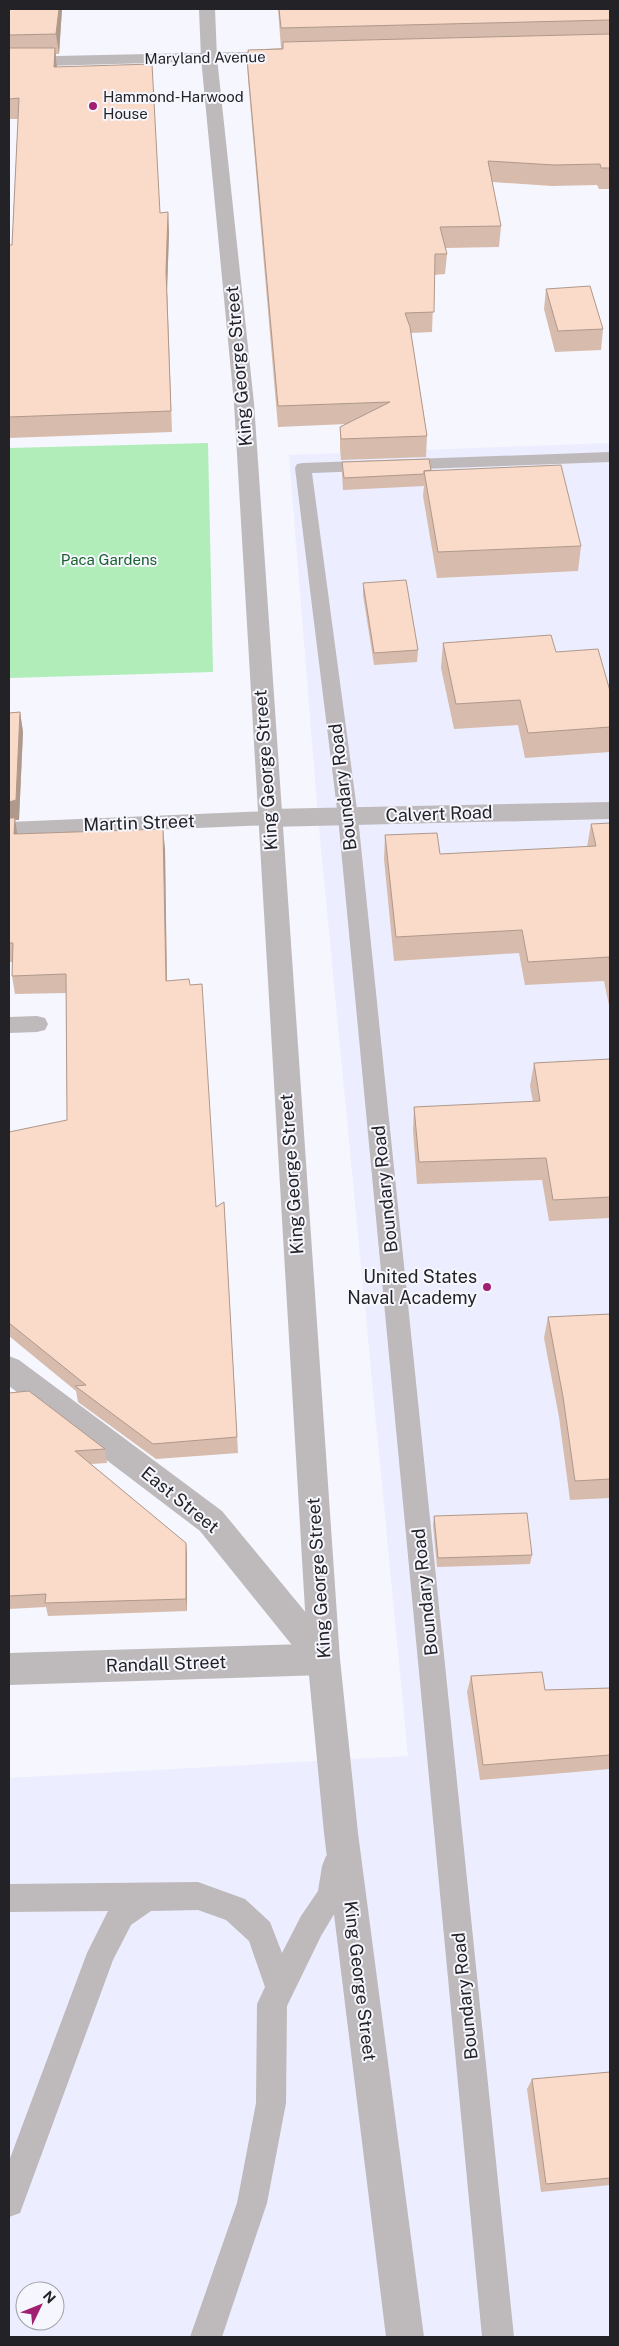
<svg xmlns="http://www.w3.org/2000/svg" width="619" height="2346" viewBox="0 0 619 2346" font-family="'Public Sans',sans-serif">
  <rect width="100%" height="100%" fill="#f6f6fe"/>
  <path fill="#ecedff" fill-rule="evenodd" d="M 610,443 L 610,2337 L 9,2337 L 9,1778 L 408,1756 L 318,817 L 289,455 ZM 25,2291 L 55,2291 L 55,2321 L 25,2321 Z"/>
  <path fill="#b0edb9" d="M 208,443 L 213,672 L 9,678 L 9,448 Z"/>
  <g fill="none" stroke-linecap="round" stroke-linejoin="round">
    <path fill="#beb9bb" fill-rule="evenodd" d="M 610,452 L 610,462 L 312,473 L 358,817 L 514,2337 L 482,2337 L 338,817 L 295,468 L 297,464 L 303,463 Z
      M 269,811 L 276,813 L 279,818 L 276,823 L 269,825 L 9,836 L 9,822 Z
      M 37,1016 L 45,1018 L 48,1024 L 45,1030 L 37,1032 L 9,1033 L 9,1017 Z
      M 336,1852 L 346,1856 L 350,1866 L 345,1896 L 321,1936 L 287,2006 L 286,2103 L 267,2203 L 222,2337 L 190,2337 L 237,2203 L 256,2103 L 257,2004 L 265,1987 L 249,1941 L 226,1920 L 198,1910 L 151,1911 L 131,1925 L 113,1960 L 20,2213 L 9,2217 L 9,2161 L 87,1953 L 108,1911 L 9,1912 L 9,1884 L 198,1882 L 245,1899 L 270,1922 L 282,1953 L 301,1916 L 318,1891 L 322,1866 L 326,1856 Z"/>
    <path fill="#beb9bb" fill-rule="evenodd" d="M 285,51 L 291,53 L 293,56 L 291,59 L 9,67 L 9,57 Z
      M 610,802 L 610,819 L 269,827 L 261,824 L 257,818 L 261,812 L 269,809 Z
      M 9,1356 L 19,1360 L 222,1511 L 335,1648 L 340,1659 L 358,1833 L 424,2337 L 386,2337 L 324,1833 L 308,1665 L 200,1531 L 9,1386 Z"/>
    <path fill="#beb9bb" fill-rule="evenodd" d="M 199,9 L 215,9 L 217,58 L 254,403 L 340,1659 L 335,1670 L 324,1675 L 9,1685 L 9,1653 L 307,1644 L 234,403 L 201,58 Z"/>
  </g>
  <path fill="#d7bbac" d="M 9,9 L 62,9 L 59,54 L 56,54 L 57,67 L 160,213 L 168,212 L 169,233 L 167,291 L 172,432 L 9,438 L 9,245 L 12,245 L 18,119 L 9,119 Z
    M 278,9 L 610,9 L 610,189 L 599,189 L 597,185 L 552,186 L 492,182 L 501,226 L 499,247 L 445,248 L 447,254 L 445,274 L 434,275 L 432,332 L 411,333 L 427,436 L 426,457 L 341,460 L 340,448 L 340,427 L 346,424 L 278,427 L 248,79 L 247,59 L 249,59 L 248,50 L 281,48 Z
    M 546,289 L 603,329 L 601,350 L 555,352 L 544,309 Z
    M 342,462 L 431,470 L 581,546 L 578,571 L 437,578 L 423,496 L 424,486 L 343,490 L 342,474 Z
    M 363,583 L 418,650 L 417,662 L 374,665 L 363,595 Z
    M 443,643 L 556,652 L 610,691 L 610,752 L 525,758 L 518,725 L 454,729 L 441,668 Z
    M 20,712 L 23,732 L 19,820 L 15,820 L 18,834 L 165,848 L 167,981 L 216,1207 L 224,1202 L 238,1453 L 156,1459 L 78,1402 L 76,1391 L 9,1336 L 9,1132 L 67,1120 L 66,993 L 15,994 L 12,976 L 12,962 L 9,962 L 9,713 Z
    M 610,823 L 610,1010 L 604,981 L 525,985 L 519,953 L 394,961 L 384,859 L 385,835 L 440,854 L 587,847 L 591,824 Z
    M 610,1059 L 610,1218 L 549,1221 L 542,1180 L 417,1184 L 413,1130 L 414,1107 L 533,1102 L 530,1086 L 534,1063 Z
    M 610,1314 L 610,1498 L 570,1500 L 559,1417 L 544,1338 L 548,1317 Z
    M 9,1393 L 105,1449 L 107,1463 L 91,1464 L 186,1543 L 187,1556 L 187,1611 L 48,1616 L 46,1607 L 9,1609 Z
    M 434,1516 L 532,1555 L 530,1564 L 437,1567 L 433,1525 Z
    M 471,1676 L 545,1690 L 610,1688 L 610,1769 L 480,1780 L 467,1692 Z
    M 610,2072 L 610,2185 L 541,2192 L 527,2089 L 532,2079 Z"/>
  <path fill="#af998c" d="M 59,9 L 62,9 L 59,54 L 56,34 Z
    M 55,48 L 57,68 L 54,67 Z
    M 168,212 L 169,233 L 167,291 L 172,432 L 166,271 Z
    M 20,712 L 23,732 L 19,820 L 15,820 L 18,837 L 17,854 L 9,822 L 9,802 Z
    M 163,829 L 165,848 L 167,999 L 166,981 Z
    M 186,1543 L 187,1556 L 187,1611 L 186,1599 Z"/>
  <path fill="#fadac8" stroke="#af998c" d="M 9,9 L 59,9 L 56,34 L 9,35 Z
    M 279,9 L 610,9 L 610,20 L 281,28 Z
    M 610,34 L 610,168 L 601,168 L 600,164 L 554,165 L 488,161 L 501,226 L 440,227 L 447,254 L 435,254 L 434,312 L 405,313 L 410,327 L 427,436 L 341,439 L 340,427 L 390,402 L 278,406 L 247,59 L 249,59 L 248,50 L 283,49 L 283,42 Z
    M 9,48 L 55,48 L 54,67 L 152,64 L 160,213 L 168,212 L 166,271 L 171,411 L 9,417 L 9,245 L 12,245 L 19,98 L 9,99 Z
    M 590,286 L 603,329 L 558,331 L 546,289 Z
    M 429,459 L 431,470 L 424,471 L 424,474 L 344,478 L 342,462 Z
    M 561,465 L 581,546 L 438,552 L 424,471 Z
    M 406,580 L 418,650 L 374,653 L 363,583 Z
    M 551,635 L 556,652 L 598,649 L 610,691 L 610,727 L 528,733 L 520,700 L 456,704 L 443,643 Z
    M 20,712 L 16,800 L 9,802 L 9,713 Z
    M 9,818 L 15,818 L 14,834 L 163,829 L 166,981 L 189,979 L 190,985 L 202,984 L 216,1207 L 224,1202 L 237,1437 L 153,1444 L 75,1386 L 86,1385 L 9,1323 L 9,1132 L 67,1120 L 66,974 L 12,976 L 13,943 L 9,943 Z
    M 610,823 L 610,966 L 609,957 L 528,962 L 522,930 L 396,937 L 385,835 L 437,833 L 440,854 L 596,846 L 591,824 Z
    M 610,1059 L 610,1197 L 553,1200 L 546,1158 L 419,1162 L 414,1107 L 540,1101 L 534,1063 Z
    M 610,1314 L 610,1479 L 575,1481 L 563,1397 L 548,1317 Z
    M 29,1391 L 105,1449 L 75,1451 L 186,1543 L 186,1599 L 45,1603 L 46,1594 L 9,1596 L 9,1393 Z
    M 527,1513 L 532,1555 L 438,1558 L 434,1516 Z
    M 542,1672 L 545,1690 L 610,1688 L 610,1755 L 483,1765 L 471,1676 Z
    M 610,2072 L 610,2178 L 546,2184 L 532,2079 Z"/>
  <g fill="#a01f71" stroke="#f6f6fe" stroke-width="2">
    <circle cx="93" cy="106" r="5"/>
    <circle cx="487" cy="1287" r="5"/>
  </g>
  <g text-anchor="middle" stroke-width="4" stroke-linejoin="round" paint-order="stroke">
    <g font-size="15" fill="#232327" stroke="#f6f6fe">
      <text transform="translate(205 58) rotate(-1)" y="5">Maryland Avenue</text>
    </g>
    <g font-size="15" fill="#232327" stroke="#f6f6fe" text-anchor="start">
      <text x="103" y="102">Hammond-Harwood<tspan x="103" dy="17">House</tspan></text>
    </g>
    <g font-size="15" fill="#19622e" stroke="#f6f6fe">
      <text x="109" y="565">Paca Gardens</text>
    </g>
    <g font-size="18" fill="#232327" stroke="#f6f6fe">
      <text transform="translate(239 366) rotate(-95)" y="6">King George Street</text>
      <text transform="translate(266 770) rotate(-94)" y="6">King George Street</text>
      <text transform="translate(343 787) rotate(-97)" y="6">Boundary Road</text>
      <text transform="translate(439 814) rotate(-2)" y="6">Calvert Road</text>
      <text transform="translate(139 823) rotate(-2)" y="6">Martin Street</text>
      <text transform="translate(292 1174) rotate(-94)" y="6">King George Street</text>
      <text transform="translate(385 1189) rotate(-96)" y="6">Boundary Road</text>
      <text transform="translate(180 1500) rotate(39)" y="6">East Street</text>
      <text transform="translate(319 1578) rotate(-94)" y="6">King George Street</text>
      <text transform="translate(425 1592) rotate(-96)" y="6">Boundary Road</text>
      <text transform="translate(166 1664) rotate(-2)" y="6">Randall Street</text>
      <text transform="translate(360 1981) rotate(83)" y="6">King George Street</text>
      <text transform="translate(465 1996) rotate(-96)" y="6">Boundary Road</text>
    </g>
    <g font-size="18" fill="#232327" stroke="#f6f6fe" text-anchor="end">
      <text x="477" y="1283">United States<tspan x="477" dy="21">Naval Academy</tspan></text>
    </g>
  </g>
  <rect width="619" height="2346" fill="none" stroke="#232327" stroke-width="20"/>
  <g transform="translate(40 2306) rotate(47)"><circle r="24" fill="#f6f6fe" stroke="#a2a2a8"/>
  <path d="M0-4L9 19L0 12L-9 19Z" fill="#a01f71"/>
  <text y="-8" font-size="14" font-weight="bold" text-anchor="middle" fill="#232327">N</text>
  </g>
</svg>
